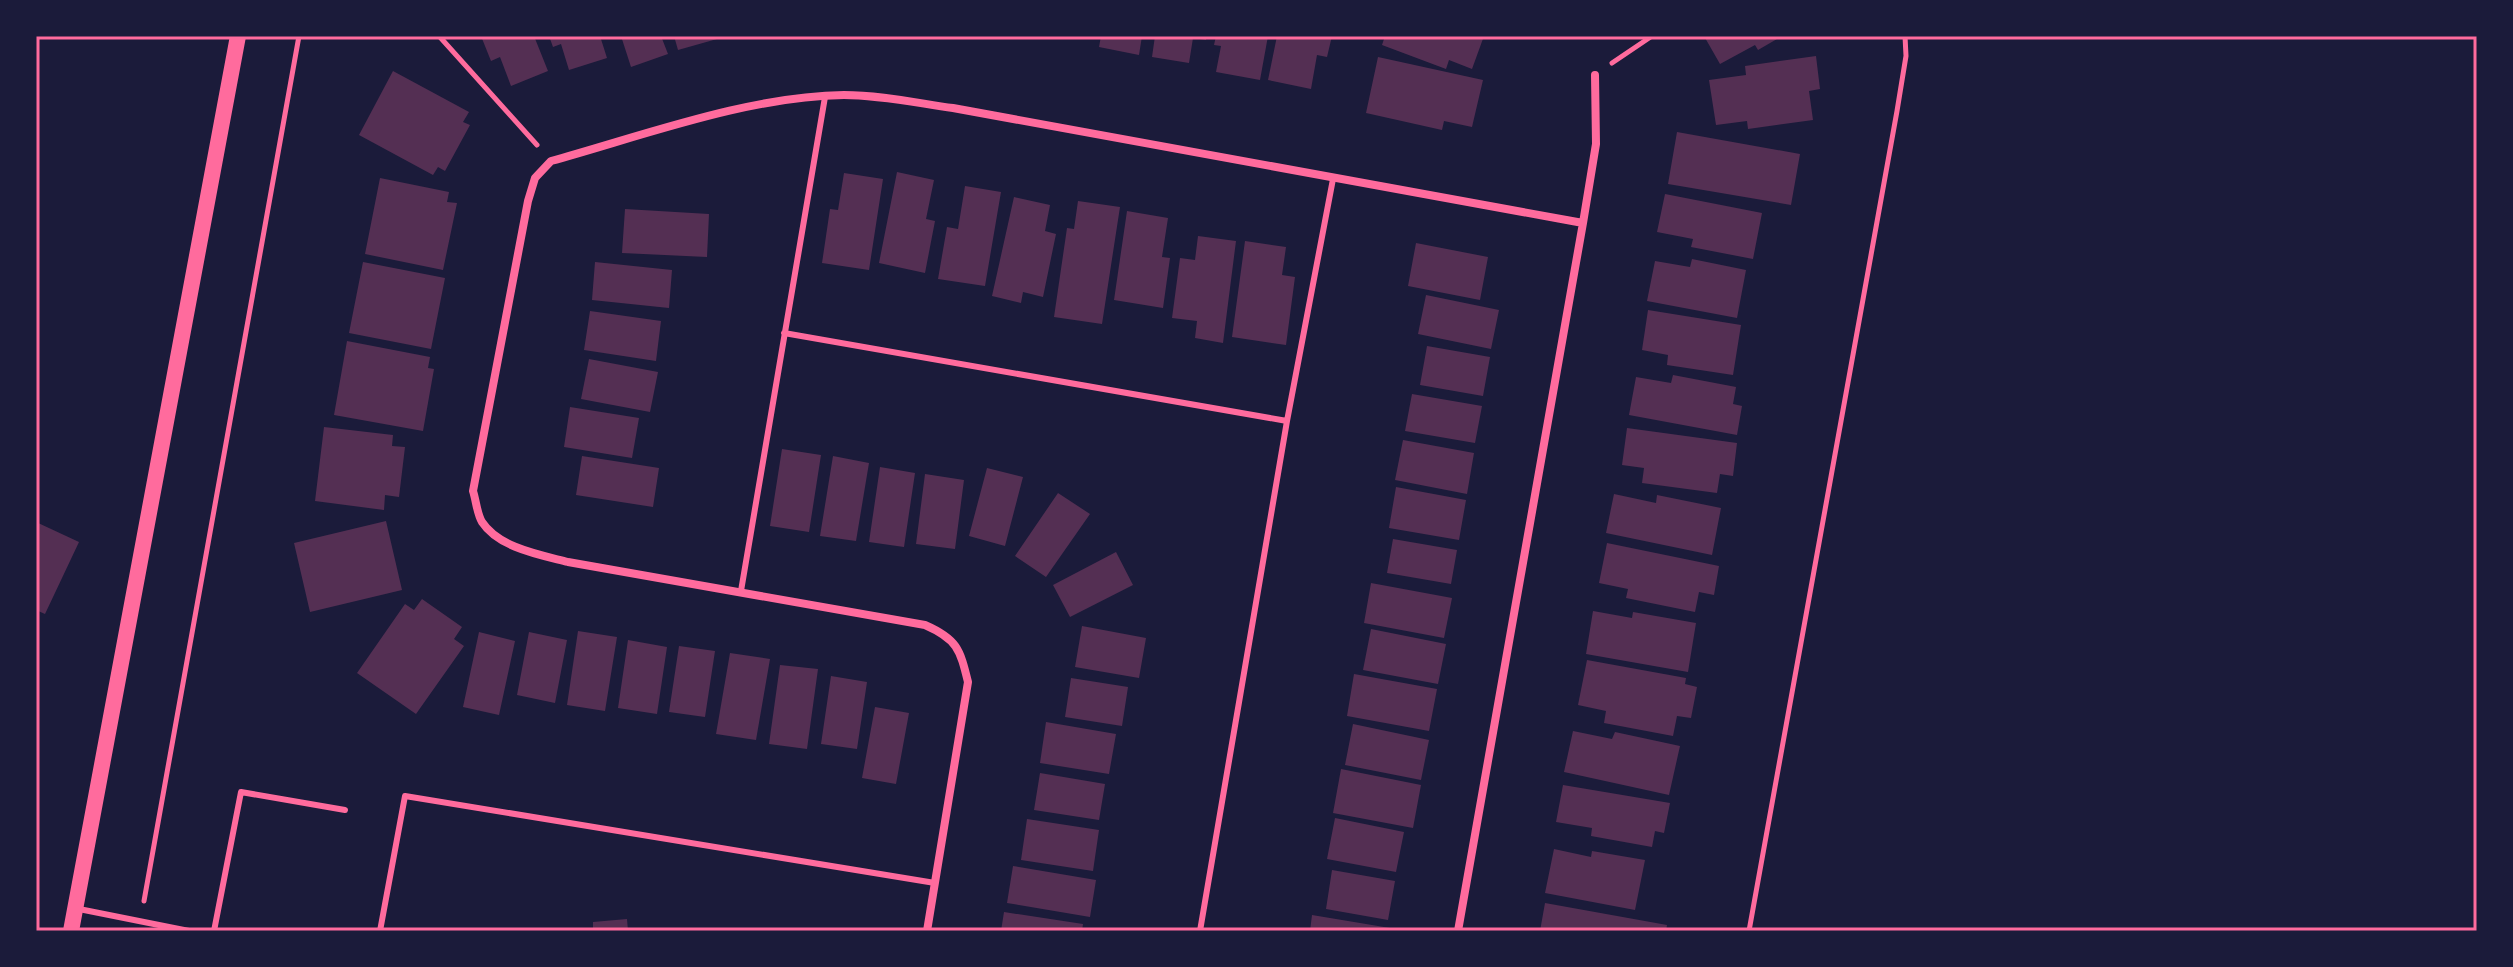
<svg xmlns="http://www.w3.org/2000/svg" width="2513" height="967" viewBox="0 0 2513 967" font-family="Commissioner,sans-serif">
  <rect width="100%" height="100%" fill="#1b1b3a"/>
  <path fill="#542f53" d="M 481,36 L 534,36 L 548,71 L 511,86 L 500,57 L 491,61 Z
    M 549,36 L 600,36 L 607,58 L 569,70 L 561,44 L 553,47 Z
    M 621,36 L 661,36 L 668,54 L 631,67 Z
    M 674,36 L 717,36 L 717,39 L 678,50 Z
    M 1101,36 L 1142,36 L 1139,55 L 1099,47 Z
    M 1155,36 L 1207,36 L 1206,40 L 1193,38 L 1189,63 L 1152,57 Z
    M 1216,36 L 1268,36 L 1260,80 L 1216,72 L 1221,46 L 1214,45 Z
    M 1277,36 L 1332,36 L 1327,57 L 1317,55 L 1311,89 L 1268,80 Z
    M 1385,36 L 1484,36 L 1472,69 L 1449,60 L 1446,69 L 1382,45 Z
    M 1704,36 L 1782,36 L 1758,50 L 1755,45 L 1720,64 Z
    M 1816,56 L 1820,89 L 1809,91 L 1813,120 L 1748,129 L 1747,121 L 1716,125 L 1709,80 L 1746,75 L 1745,66 Z
    M 1378,57 L 1483,80 L 1472,127 L 1444,121 L 1442,130 L 1366,113 Z
    M 393,71 L 469,112 L 463,122 L 470,125 L 445,171 L 438,167 L 433,175 L 359,135 Z
    M 1677,132 L 1800,154 L 1791,205 L 1668,184 Z
    M 897,172 L 934,180 L 926,219 L 935,221 L 925,273 L 879,263 Z
    M 844,173 L 883,179 L 869,270 L 822,263 L 830,209 L 838,210 Z
    M 380,178 L 449,192 L 447,202 L 457,203 L 443,270 L 365,254 Z
    M 965,186 L 1001,192 L 985,286 L 938,279 L 947,227 L 958,229 Z
    M 1665,194 L 1762,213 L 1753,259 L 1691,247 L 1693,239 L 1657,232 Z
    M 1014,197 L 1050,205 L 1045,231 L 1056,234 L 1043,297 L 1023,292 L 1021,303 L 992,296 Z
    M 1078,201 L 1120,207 L 1102,324 L 1054,317 L 1067,228 L 1074,229 Z
    M 625,209 L 709,214 L 707,257 L 622,253 Z
    M 1127,211 L 1168,218 L 1162,257 L 1170,258 L 1163,308 L 1114,300 Z
    M 1198,236 L 1236,241 L 1223,343 L 1195,338 L 1197,321 L 1172,318 L 1180,258 L 1195,260 Z
    M 1245,241 L 1286,247 L 1282,275 L 1295,277 L 1286,345 L 1232,337 Z
    M 1416,243 L 1488,257 L 1480,300 L 1408,286 Z
    M 1692,259 L 1746,270 L 1737,318 L 1647,301 L 1655,261 L 1690,267 Z
    M 363,262 L 445,278 L 431,349 L 349,333 Z
    M 595,262 L 672,270 L 669,308 L 592,300 Z
    M 1426,295 L 1499,310 L 1491,349 L 1418,334 Z
    M 1648,310 L 1741,325 L 1733,375 L 1667,365 L 1668,355 L 1642,350 Z
    M 590,311 L 661,321 L 656,361 L 584,350 Z
    M 347,341 L 430,357 L 428,368 L 434,369 L 423,431 L 334,415 Z
    M 1427,346 L 1490,357 L 1483,396 L 1420,385 Z
    M 589,359 L 658,372 L 650,412 L 581,399 Z
    M 1673,375 L 1736,387 L 1733,404 L 1742,406 L 1737,435 L 1629,415 L 1636,377 L 1671,383 Z
    M 1412,394 L 1482,406 L 1475,443 L 1405,431 Z
    M 570,407 L 639,418 L 632,458 L 564,447 Z
    M 324,427 L 393,435 L 392,446 L 405,447 L 399,497 L 385,495 L 384,510 L 315,501 Z
    M 1627,428 L 1737,443 L 1733,476 L 1720,474 L 1717,493 L 1642,483 L 1644,468 L 1622,465 Z
    M 1403,440 L 1474,453 L 1467,494 L 1395,480 Z
    M 782,449 L 821,455 L 809,532 L 770,526 Z
    M 582,456 L 659,468 L 653,507 L 576,495 Z
    M 833,456 L 869,463 L 856,541 L 820,536 Z
    M 880,467 L 915,473 L 904,547 L 869,542 Z
    M 987,468 L 1023,477 L 1005,546 L 969,536 Z
    M 925,474 L 964,480 L 955,549 L 916,544 Z
    M 1396,487 L 1466,500 L 1459,540 L 1389,528 Z
    M 1058,493 L 1090,514 L 1046,577 L 1015,556 Z
    M 1614,494 L 1656,503 L 1657,495 L 1721,508 L 1712,555 L 1606,533 Z
    M 386,521 L 402,590 L 310,612 L 294,543 Z
    M 36,522 L 79,542 L 45,614 L 36,610 Z
    M 1393,539 L 1457,550 L 1451,584 L 1387,573 Z
    M 1607,543 L 1719,566 L 1714,595 L 1699,592 L 1695,612 L 1626,598 L 1628,589 L 1599,583 Z
    M 1116,552 L 1133,585 L 1070,617 L 1053,585 Z
    M 1371,583 L 1452,598 L 1444,638 L 1364,623 Z
    M 422,599 L 462,627 L 454,639 L 464,646 L 416,714 L 357,673 L 405,604 L 414,610 Z
    M 1593,611 L 1632,618 L 1633,612 L 1696,623 L 1688,672 L 1586,654 Z
    M 1082,626 L 1146,638 L 1139,678 L 1075,667 Z
    M 1371,629 L 1446,644 L 1438,684 L 1363,670 Z
    M 578,631 L 617,637 L 605,711 L 567,705 Z
    M 479,632 L 515,641 L 499,715 L 463,707 Z
    M 529,632 L 567,640 L 555,703 L 517,695 Z
    M 628,640 L 667,647 L 657,714 L 618,708 Z
    M 679,646 L 715,651 L 705,717 L 669,712 Z
    M 730,653 L 770,659 L 756,740 L 716,734 Z
    M 1587,660 L 1686,678 L 1685,684 L 1697,687 L 1691,718 L 1677,716 L 1673,736 L 1604,723 L 1606,711 L 1578,705 Z
    M 780,665 L 818,669 L 807,749 L 769,744 Z
    M 1354,674 L 1437,689 L 1429,731 L 1347,716 Z
    M 831,676 L 867,682 L 857,749 L 821,744 Z
    M 1071,678 L 1128,687 L 1122,726 L 1065,717 Z
    M 875,707 L 909,713 L 896,784 L 862,778 Z
    M 1046,722 L 1116,734 L 1109,774 L 1040,763 Z
    M 1353,724 L 1429,740 L 1421,780 L 1345,765 Z
    M 1573,731 L 1612,739 L 1615,732 L 1680,746 L 1669,795 L 1564,772 Z
    M 1341,769 L 1421,785 L 1413,828 L 1333,813 Z
    M 1040,773 L 1105,784 L 1099,820 L 1034,810 Z
    M 1563,785 L 1670,803 L 1664,833 L 1655,831 L 1652,847 L 1591,836 L 1592,828 L 1556,822 Z
    M 1335,818 L 1404,832 L 1396,872 L 1327,859 Z
    M 1027,819 L 1099,830 L 1093,871 L 1021,860 Z
    M 1554,849 L 1591,857 L 1592,851 L 1645,860 L 1635,910 L 1545,893 Z
    M 1013,866 L 1096,880 L 1090,917 L 1007,903 Z
    M 1332,870 L 1395,881 L 1388,920 L 1326,909 Z
    M 1545,903 L 1667,925 L 1666,931 L 1540,931 Z
    M 1004,912 L 1083,924 L 1082,931 L 1001,931 Z
    M 1312,915 L 1396,929 L 1396,931 L 1310,931 Z
    M 627,919 L 628,931 L 593,931 L 593,922 Z"/>
  <g fill="none" stroke-linecap="round" stroke-linejoin="round">
    <path stroke="#ff6b9d" stroke-width="5" d="M 439,36 L 537,145
      M 1612,63 L 1652,36
      M 144,901 L 299,36
      M 1749,931 L 1897,111 L 1906,56 L 1905,36"/>
    <path stroke="#ff6b9d" stroke-width="6" d="M 784,333 L 1287,421
      M 741,591 L 825,97
      M 79,909 L 189,931
      M 214,931 L 241,792 L 345,810
      M 380,931 L 405,796 L 935,883
      M 1200,931 L 1287,421 L 1333,179"/>
    <path stroke="#ff6b9d" stroke-width="8" d="M 1583,223 L 1596,144 L 1595,75
      M 927,931 L 968,682 C 960,649 957,639 925,625 L 568,562 C 541,555 499,548 482,522 C 477,514 476,500 473,491 L 528,201 L 535,178 L 551,161 C 642,136 749,96 844,95 C 880,95 917,103 953,108 L 1583,223 L 1458,931"/>
    <path stroke="#ff6b9d" stroke-width="16" d="M 71,931 L 238,36"/>
  </g>
  <rect width="2513" height="967" fill="none" stroke="#1b1b3a" stroke-width="76"/>
  <rect x="38" y="38" width="2437" height="891" fill="none" stroke="#ff6b9d" stroke-width="3"/>
</svg>
